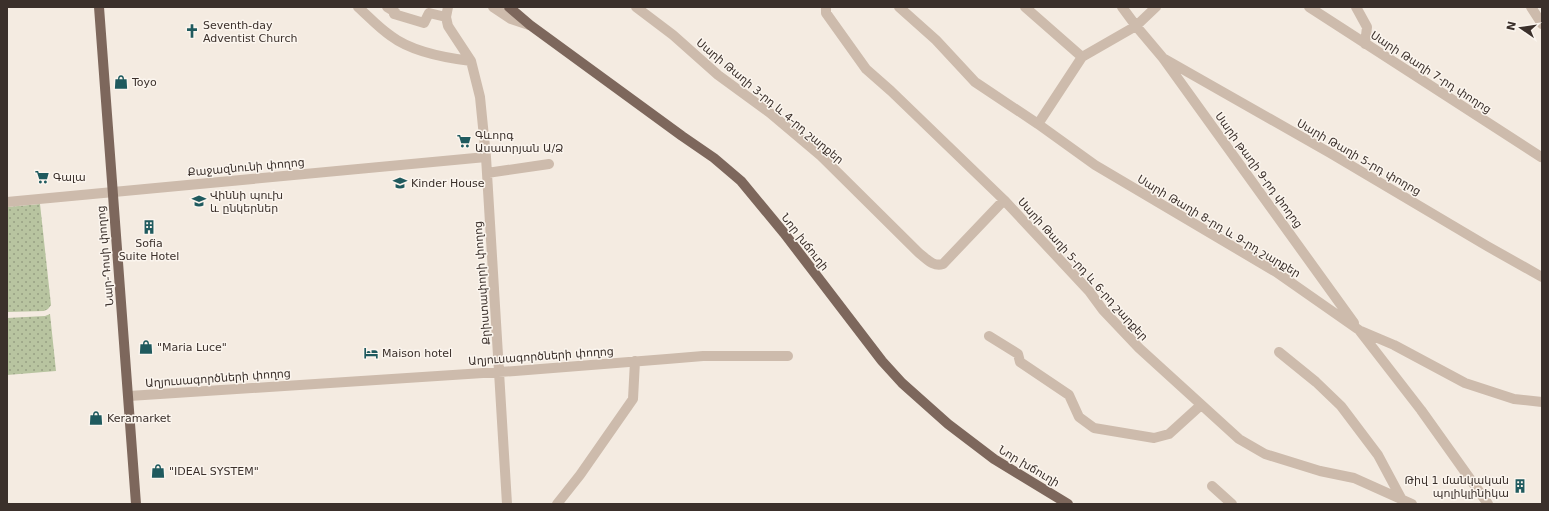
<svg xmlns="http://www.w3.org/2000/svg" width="1549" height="511" viewBox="0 0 1549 511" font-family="'DejaVu Sans','Noto Sans Armenian',sans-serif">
  <defs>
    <pattern id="grass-dots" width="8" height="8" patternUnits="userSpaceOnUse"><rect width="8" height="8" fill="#b8c4a0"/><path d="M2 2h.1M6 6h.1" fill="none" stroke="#97a083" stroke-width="1.8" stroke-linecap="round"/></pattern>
  </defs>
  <rect width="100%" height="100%" fill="#f4ebe1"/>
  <path fill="url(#grass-dots)" d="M 40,204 L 51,305 L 48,309 L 44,311 L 7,312 L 7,207 Z
    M 50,314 L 56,371 L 7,375 L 7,318 L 45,316 Z"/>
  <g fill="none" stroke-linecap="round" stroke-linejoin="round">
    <path stroke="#cdbbac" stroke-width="10" d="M 358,7 C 369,17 379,28 391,36 C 412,52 446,58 471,61
      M 387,7 L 395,12 L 394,14 L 424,23 L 429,13 L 446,17
      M 448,7 L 446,17 L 448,26 L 471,61 L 480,97 L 486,157 L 507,504
      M 493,7 L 511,19 L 529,25
      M 636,7 L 673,35 L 718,75 L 770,113 L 821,156 L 919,253 C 927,259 933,267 943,264 L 1004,200
      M 826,7 L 826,13 L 866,69 L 891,91 L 1004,200 L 1089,291 L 1103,310 L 1139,348 L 1239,439 L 1265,454 L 1320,471 L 1354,478 L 1412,504
      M 899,7 L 936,40 L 975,82 L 1038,124 L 1095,165 L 1276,272 L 1359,330 L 1421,410 L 1488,504
      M 1025,7 L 1082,57
      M 1122,7 L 1136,26 L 1163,58 L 1354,323
      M 1309,7 L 1541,157 L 1542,156
      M 1356,7 L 1367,27 L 1365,44
      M 1531,7 L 1542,24
      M 1163,58 L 1330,153 L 1487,246 L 1542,277
      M 1038,124 L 1082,57 L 1136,26 L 1156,7
      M 487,173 L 549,164
      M 7,202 L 486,157
      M 1361,331 L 1394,345 L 1465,383 L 1514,399 L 1542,402
      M 989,336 L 1018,354 L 1020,362 L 1069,395 L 1079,417 L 1094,428 L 1154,438 L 1169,434 L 1201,405
      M 1279,352 L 1316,382 L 1341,406 L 1378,455 L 1401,498
      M 129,396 L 515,371 L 667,359 L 703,356 L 788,356
      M 1212,486 L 1232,504
      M 557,504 L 580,475 L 633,399 L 635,361"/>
    <path stroke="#7d675c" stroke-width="10" d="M 99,7 L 136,504
      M 509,7 L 530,25 L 682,136 L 714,158 L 741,181 L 784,233 L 882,361 L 902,383 L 948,424 L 994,459 L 1068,504"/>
  </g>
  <defs>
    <symbol id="church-bare" viewBox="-9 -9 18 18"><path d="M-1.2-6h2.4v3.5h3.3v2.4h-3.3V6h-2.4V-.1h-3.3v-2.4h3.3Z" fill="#1f5a5e" stroke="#fbf5ee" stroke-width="2.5" paint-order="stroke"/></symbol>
    <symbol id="shop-bare" viewBox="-9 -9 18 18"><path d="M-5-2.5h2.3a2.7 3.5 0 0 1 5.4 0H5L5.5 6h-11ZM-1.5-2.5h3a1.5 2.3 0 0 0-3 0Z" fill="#1f5a5e" stroke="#fbf5ee" stroke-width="2.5" paint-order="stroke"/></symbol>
    <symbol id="supermarket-bare" viewBox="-9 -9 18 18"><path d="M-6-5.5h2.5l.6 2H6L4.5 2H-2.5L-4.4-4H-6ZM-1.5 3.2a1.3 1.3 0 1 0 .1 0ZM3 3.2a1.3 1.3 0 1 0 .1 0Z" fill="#1f5a5e" stroke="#fbf5ee" stroke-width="2.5" paint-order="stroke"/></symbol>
    <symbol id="school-bare" viewBox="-9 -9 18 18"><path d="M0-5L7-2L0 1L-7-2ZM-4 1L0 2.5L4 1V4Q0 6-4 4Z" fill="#1f5a5e" stroke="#fbf5ee" stroke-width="2.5" paint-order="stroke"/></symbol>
    <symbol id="building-bare" viewBox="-9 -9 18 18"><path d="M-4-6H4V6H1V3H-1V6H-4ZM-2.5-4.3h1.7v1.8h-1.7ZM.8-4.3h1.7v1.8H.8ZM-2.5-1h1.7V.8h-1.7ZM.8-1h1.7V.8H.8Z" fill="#1f5a5e" stroke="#fbf5ee" stroke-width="2.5" paint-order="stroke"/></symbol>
    <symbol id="hotel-bare" viewBox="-9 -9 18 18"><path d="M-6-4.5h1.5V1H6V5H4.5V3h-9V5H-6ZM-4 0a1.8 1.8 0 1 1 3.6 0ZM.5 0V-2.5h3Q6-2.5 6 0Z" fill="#1f5a5e" stroke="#fbf5ee" stroke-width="2.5" paint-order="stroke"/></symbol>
  </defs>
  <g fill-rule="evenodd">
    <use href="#church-bare" x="182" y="21" width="20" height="20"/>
    <use href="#shop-bare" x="111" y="72" width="20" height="20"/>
    <use href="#supermarket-bare" x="454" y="131" width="20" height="20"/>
    <use href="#supermarket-bare" x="32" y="167" width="20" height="20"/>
    <use href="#school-bare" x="390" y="173" width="20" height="20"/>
    <use href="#school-bare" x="189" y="191" width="20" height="20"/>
    <use href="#building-bare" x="139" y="217" width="20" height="20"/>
    <use href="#shop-bare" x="136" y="337" width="20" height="20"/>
    <use href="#hotel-bare" x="361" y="343" width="20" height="20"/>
    <use href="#shop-bare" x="86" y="408" width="20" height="20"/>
    <use href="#shop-bare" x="148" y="461" width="20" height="20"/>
    <use href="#building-bare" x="1510" y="476" width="20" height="20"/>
  </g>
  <g text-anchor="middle" stroke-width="3" stroke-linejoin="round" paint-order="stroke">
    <g font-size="11" fill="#3b302b" stroke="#fbf5ee" text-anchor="start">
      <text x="203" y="29">Seventh-day<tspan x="203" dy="13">Adventist Church</tspan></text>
      <text x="132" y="86">Toyo</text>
      <text x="475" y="139">Գևորգ<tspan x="475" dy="13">Ասատրյան Ա/Ձ</tspan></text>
      <text x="53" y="181">Գալա</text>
      <text x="411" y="187">Kinder House</text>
      <text x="210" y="199">Վիննի պուխ<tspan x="210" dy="13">և ընկերներ</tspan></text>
      <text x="149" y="247" text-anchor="middle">Sofia<tspan x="149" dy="13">Suite Hotel</tspan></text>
      <text x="157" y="351">"Maria Luce"</text>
      <text x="382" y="357">Maison hotel</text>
      <text x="107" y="422">Keramarket</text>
      <text x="169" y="475">"IDEAL SYSTEM"</text>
      <text x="1509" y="484" text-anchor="end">Թիվ 1 մանկական<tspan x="1509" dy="13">պոլիկլինիկա</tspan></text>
    </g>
    <g font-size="11" fill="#3b302b" stroke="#fbf5ee">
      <text transform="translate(1431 72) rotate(33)" y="4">Սարի Թաղի 7-րդ փողոց</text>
      <text transform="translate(770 101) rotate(40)" y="4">Սարի Թաղի 3-րդ և 4-րդ շարքեր</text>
      <text transform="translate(1359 157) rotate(30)" y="4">Սարի Թաղի 5-րդ փողոց</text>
      <text transform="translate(246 167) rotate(-5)" y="4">Քաջազնունի փողոց</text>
      <text transform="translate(1259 170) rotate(54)" y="4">Սարի թաղի 9-րդ փողոց</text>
      <text transform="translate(1219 226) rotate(31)" y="4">Սարի Թաղի 8-րդ և 9-րդ շարքեր</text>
      <text transform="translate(805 242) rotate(52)" y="4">Նոր խճուղի</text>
      <text transform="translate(105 256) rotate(-95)" y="4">Նար-Դոսի փողոց</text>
      <text transform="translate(1083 269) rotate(48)" y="4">Սարի Թաղի 5-րդ և 6-րդ շարքեր</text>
      <text transform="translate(482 283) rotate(-94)" y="4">Քրիստափորի փողոց</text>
      <text transform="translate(541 356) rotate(-4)" y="4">Աղյուսագործների փողոց</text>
      <text transform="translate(218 378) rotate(-4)" y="4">Աղյուսագործների փողոց</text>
      <text transform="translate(1029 466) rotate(31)" y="4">Նոր խճուղի</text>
    </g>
  </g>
  <rect width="1549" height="511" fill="none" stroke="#3b302b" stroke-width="16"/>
  <g transform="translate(1521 28) rotate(283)" stroke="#fbf5ee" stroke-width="3" paint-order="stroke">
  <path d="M0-3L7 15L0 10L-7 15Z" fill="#3b302b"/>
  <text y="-6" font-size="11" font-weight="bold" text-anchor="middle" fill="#3b302b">N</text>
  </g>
</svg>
